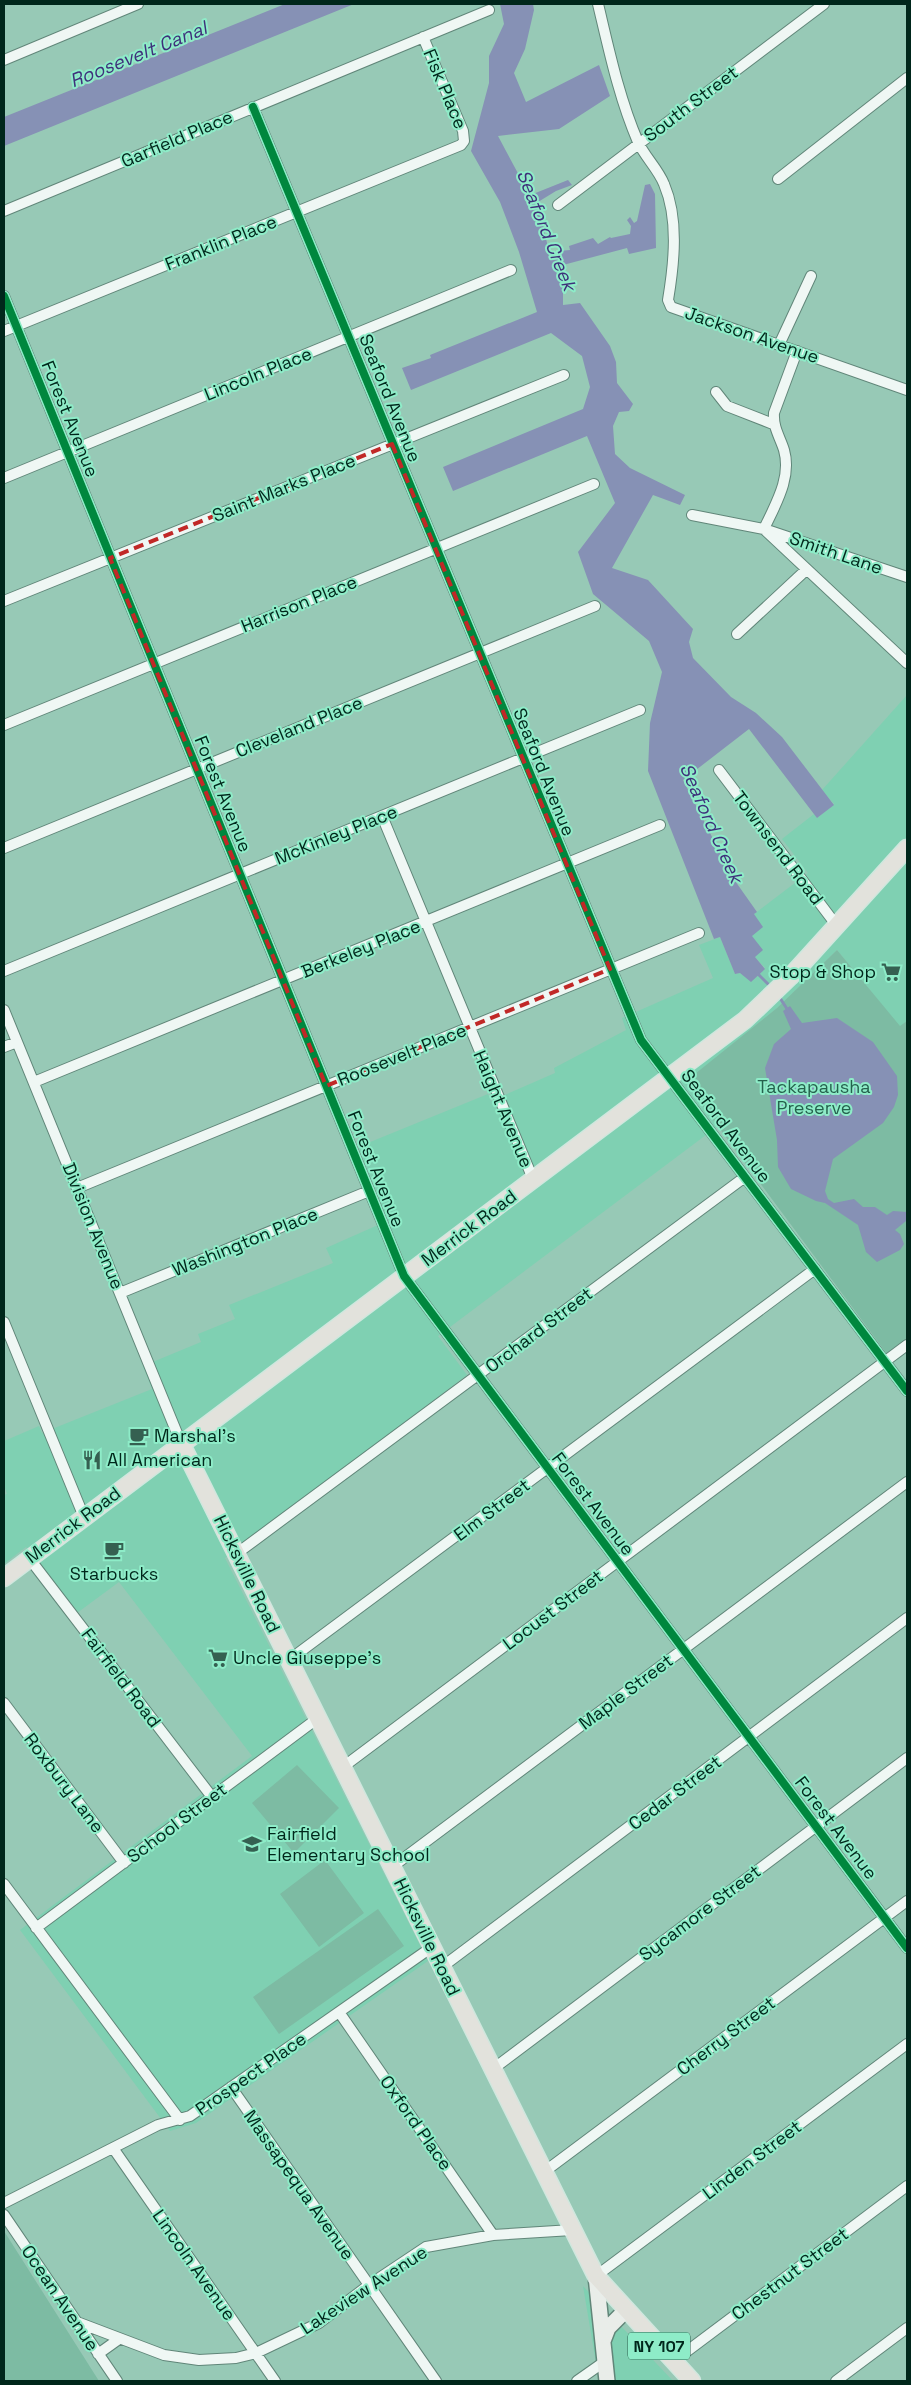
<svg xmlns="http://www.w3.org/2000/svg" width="911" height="2385" viewBox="0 0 911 2385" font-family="'Space Grotesk',sans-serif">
  <rect width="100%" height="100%" fill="#97c9b6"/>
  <path fill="#7fd0b2" d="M 907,695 L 907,1021 L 900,1027 L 837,950 L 777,1008 L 686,1082 L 718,1126 L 438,1336 L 467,1375 L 225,1558 L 428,1961 L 196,2123 L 170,2131 L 20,1930 L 252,1756 L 119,1582 L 77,1613 L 26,1547 L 4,1564 L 4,1495 L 7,1494 L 4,1485 L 4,1441 L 39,1426 L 42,1433 L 152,1389 L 143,1366 L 201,1342 L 198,1334 L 235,1319 L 229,1305 L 333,1263 L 326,1248 L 387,1221 L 358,1147 L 488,1094 L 491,1101 L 555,1073 L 554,1068 L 626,1030 L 622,1018 L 713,978 L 699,945 L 720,937 L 735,974 L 740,973 L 751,981 L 765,968 L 755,957 L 752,936 L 754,914 L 808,873 L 782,839 L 814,814 L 817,818 L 834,804 L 822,790 Z
    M 583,2286 L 673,2381 L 599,2381 Z"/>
  <path fill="#7dbba3" d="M 837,950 L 900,1026 L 907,1021 L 907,1339 L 887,1354 L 685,1082 L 777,1008 Z
    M 297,1765 L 339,1808 L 294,1853 L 252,1803 Z
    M 325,1860 L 364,1913 L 319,1947 L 280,1894 Z
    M 378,1909 L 404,1946 L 279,2034 L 253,1997 Z
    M 4,2231 L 99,2381 L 4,2381 Z"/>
  <path fill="#8691b5" d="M 285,4 L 354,4 L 4,146 L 4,117 Z
    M 500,4 L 533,4 L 534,10 L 525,49 L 514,73 L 526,102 L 599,65 L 610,96 L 559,129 L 498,136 L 521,179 L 533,194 L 568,180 L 572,185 L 556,191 L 538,202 L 549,252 L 570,250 L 569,246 L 593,238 L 598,244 L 610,237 L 611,238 L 630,234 L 631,226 L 627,220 L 630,217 L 634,223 L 637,221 L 645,185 L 650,184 L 655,194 L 656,248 L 629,254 L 627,248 L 563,265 L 563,305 L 580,303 L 610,346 L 616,362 L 617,383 L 633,404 L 629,411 L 619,412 L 613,426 L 615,454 L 630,468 L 685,495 L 680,505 L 653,495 L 612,568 L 648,580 L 693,629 L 689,642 L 693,658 L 731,697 L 756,713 L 782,737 L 834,805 L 817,818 L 749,729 L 683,780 L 733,878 L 757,912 L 754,914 L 763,927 L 752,936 L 763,950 L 755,957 L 765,969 L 751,982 L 740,973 L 735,974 L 720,937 L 714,939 L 648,771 L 650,723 L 662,672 L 649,641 L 593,594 L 578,552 L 615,503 L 587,436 L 453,491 L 443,467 L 583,409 L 590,387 L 582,356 L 551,333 L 411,390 L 402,368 L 431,358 L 430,355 L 537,312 L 519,252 L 500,202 L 471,151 L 489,83 L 489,56 L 504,24 Z
    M 790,1006 L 802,1023 L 837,1018 L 873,1042 L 897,1076 L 898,1095 L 894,1107 L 883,1123 L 833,1159 L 825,1191 L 828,1199 L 834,1203 L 854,1199 L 863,1207 L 875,1207 L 887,1215 L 893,1211 L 907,1212 L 906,1221 L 895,1230 L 900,1234 L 904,1244 L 900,1250 L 877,1262 L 866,1252 L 858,1225 L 825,1203 L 816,1201 L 791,1189 L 778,1167 L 777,1140 L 765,1068 L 774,1044 L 791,1029 L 783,1011 Z"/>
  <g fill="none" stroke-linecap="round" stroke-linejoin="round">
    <path stroke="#8691b5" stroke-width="3" d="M 756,972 L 768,984
      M 780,998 L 789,1012"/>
    <defs>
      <path id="minor" d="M 598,4 C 609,50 619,98 638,142 C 645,157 658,169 664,184 C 679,219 674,264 668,300 L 671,307 L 907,390
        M 4,60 L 138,4
        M 253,107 L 641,1040 L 907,1391
        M 778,179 L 907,78
        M 558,205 L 824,4
        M 4,211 L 489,10
        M 4,296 L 404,1276 L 907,1948
        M 4,331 L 461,145 L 464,141 L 463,131 L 423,37
        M 779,345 L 811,276
        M 716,392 L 727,406 L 773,424
        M 4,478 L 511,270
        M 692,515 L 764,529 L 907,577
        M 764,529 C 775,505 792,478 784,450 C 780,437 773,428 774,413 L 797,351
        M 766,531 L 907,663
        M 4,601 L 564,375
        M 737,634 L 806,570
        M 4,725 L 594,484
        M 719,770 L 837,926
        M 382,816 L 533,1179
        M 4,848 L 595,606
        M 4,971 L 640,710
        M 4,1010 L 181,1443
        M 4,1047 L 17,1042
        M 34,1082 L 660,825
        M 77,1188 L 699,933
        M 120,1293 L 369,1191
        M 4,1322 L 84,1517
        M 236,1554 L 745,1177
        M 29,1558 L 212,1797
        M 289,1660 L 815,1269
        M 4,1703 L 124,1863
        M 343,1767 L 907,1345
        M 392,1867 L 907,1482
        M 4,1884 L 180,2120
        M 36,1928 L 318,1718
        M 442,1967 L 907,1618
        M 339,2012 L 493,2235
        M 493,2069 L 907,1758
        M 231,2087 L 436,2381
        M 113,2148 L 275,2381
        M 544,2172 L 907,1901
        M 4,2203 L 158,2125 L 190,2116 L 432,1947
        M 4,2215 L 117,2381
        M 596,2276 L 907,2044
        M 77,2322 L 164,2355 L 199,2360 L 236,2358 L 256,2353 L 319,2323 L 369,2285 L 426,2247 L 493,2235 L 572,2230
        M 98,2354 L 119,2339
        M 674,2361 L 907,2186
        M 577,2381 L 604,2362
        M 836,2381 L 907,2328"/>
      <path id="secondary" d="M 596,2276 L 607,2381
        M 603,2341 L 608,2328 L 626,2310"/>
      <path id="primary" d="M 181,1443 L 596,2276 L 692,2381
        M 4,1578 L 745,1020 L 790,977 L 907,848"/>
    </defs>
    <use href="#minor" stroke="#618679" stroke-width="12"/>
    <use href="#secondary" stroke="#618679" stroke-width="18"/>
    <use href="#primary" stroke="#d0e7de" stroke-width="19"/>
    <use href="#minor" stroke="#eff7f4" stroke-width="10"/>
    <use href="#secondary" stroke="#e9ede9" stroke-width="15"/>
    <use href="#primary" stroke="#e2e2dc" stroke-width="16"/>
    <defs>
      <path id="cycleway" d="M 253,107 L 641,1040 L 907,1391
        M 4,296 L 404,1276 L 907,1948"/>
    </defs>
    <use href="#cycleway" stroke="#8eecc8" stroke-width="11"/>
    <use href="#cycleway" stroke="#00873e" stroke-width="8"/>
  </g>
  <path fill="none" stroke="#c12827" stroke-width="4" stroke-dasharray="10 6" stroke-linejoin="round" d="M 392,444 L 610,969 L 326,1086 L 110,558 Z"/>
  <defs>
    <symbol id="supermarket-bare" viewBox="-9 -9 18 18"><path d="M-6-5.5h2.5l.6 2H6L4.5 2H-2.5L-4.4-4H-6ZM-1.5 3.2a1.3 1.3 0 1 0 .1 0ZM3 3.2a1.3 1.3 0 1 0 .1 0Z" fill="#356051" stroke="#8eecc8" stroke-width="2.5" paint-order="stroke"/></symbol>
    <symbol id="cafe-bare" viewBox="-9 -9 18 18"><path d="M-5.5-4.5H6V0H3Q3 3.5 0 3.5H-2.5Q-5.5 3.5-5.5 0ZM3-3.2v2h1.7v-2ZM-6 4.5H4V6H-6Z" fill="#356051" stroke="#8eecc8" stroke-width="2.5" paint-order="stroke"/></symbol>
    <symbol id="restaurant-bare" viewBox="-9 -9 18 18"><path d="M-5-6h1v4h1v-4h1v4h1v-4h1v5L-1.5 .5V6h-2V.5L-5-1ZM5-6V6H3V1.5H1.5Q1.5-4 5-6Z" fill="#356051" stroke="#8eecc8" stroke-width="2.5" paint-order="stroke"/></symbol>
    <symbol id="school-bare" viewBox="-9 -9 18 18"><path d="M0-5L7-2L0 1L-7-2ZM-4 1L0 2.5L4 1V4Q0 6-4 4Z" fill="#356051" stroke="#8eecc8" stroke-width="2.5" paint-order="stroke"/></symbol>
  </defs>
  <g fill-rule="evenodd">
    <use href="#supermarket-bare" x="877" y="958" width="28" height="28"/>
    <use href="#cafe-bare" x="125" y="1422" width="28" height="28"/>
    <use href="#restaurant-bare" x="78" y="1446" width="28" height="28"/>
    <use href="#cafe-bare" x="100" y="1536" width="28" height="28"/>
    <use href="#supermarket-bare" x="204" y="1644" width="28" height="28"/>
    <use href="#school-bare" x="238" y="1830" width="28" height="28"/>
  </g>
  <g text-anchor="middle" stroke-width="4" stroke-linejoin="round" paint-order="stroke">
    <rect fill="#8eecc8" stroke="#2b624f" stroke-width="1" x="628" y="2332.5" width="62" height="27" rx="4"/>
    <g font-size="16" font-weight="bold" fill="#00271b">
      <text x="659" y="2352">NY 107</text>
    </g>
    <g font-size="18" fill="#00271b" stroke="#8eecc8">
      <text transform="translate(445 89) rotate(67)" y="6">Fisk Place</text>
      <text transform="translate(691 104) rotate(-37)" y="6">South Street</text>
      <text transform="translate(177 139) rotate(-23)" y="6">Garfield Place</text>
      <text transform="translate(221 243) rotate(-22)" y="6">Franklin Place</text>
      <text transform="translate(752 335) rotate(19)" y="6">Jackson Avenue</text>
      <text transform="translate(258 374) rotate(-22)" y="6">Lincoln Place</text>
      <text transform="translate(390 398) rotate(68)" y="6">Seaford Avenue</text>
      <text transform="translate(70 419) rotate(68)" y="6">Forest Avenue</text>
      <text transform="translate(284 488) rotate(-22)" y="6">Saint Marks Place</text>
      <text transform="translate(836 553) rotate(19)" y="6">Smith Lane</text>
      <text transform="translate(299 604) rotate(-22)" y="6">Harrison Place</text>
      <text transform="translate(299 727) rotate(-22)" y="6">Cleveland Place</text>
      <text transform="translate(544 772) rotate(68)" y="6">Seaford Avenue</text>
      <text transform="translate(223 794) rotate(68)" y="6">Forest Avenue</text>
      <text transform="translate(336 835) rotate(-22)" y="6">McKinley Place</text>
      <text transform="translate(778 848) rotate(53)" y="6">Townsend Road</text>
      <text transform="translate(361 949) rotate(-22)" y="6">Berkeley Place</text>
      <text transform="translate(402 1055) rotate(-22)" y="6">Roosevelt Place</text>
      <text transform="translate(503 1109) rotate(67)" y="6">Haight Avenue</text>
      <text transform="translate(726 1126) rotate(53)" y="6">Seaford Avenue</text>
      <text transform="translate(376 1169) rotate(68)" y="6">Forest Avenue</text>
      <text transform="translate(93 1226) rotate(68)" y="6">Division Avenue</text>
      <text transform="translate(469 1228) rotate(-37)" y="6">Merrick Road</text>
      <text transform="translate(245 1242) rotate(-22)" y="6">Washington Place</text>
      <text transform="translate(539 1330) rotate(-37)" y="6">Orchard Street</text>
      <text transform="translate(593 1504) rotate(53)" y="6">Forest Avenue</text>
      <text transform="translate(492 1510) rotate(-37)" y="6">Elm Street</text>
      <text transform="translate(73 1525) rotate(-37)" y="6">Merrick Road</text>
      <text transform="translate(247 1574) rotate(64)" y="6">Hicksville Road</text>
      <text transform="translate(553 1610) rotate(-37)" y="6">Locust Street</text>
      <text transform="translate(121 1678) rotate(53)" y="6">Fairfield Road</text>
      <text transform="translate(626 1692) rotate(-37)" y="6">Maple Street</text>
      <text transform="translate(64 1783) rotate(53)" y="6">Roxbury Lane</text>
      <text transform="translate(675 1793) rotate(-37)" y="6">Cedar Street</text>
      <text transform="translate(177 1823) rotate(-37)" y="6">School Street</text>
      <text transform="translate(836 1828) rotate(53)" y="6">Forest Avenue</text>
      <text transform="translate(700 1913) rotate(-37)" y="6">Sycamore Street</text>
      <text transform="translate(427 1937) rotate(64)" y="6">Hicksville Road</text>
      <text transform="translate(726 2036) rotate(-37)" y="6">Cherry Street</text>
      <text transform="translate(251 2074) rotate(-35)" y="6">Prospect Place</text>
      <text transform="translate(416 2123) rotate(55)" y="6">Oxford Place</text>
      <text transform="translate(752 2160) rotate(-37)" y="6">Linden Street</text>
      <text transform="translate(299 2185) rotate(55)" y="6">Massapequa Avenue</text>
      <text transform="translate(194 2265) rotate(55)" y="6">Lincoln Avenue</text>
      <text transform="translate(790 2274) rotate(-37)" y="6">Chestnut Street</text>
      <text transform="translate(364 2290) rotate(-33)" y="6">Lakeview Avenue</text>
      <text transform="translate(60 2298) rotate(56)" y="6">Ocean Avenue</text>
    </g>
    <g font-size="18" fill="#00271b" stroke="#8eecc8" text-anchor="start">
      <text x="876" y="978" text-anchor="end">Stop &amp; Shop</text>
      <text x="154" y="1442">Marshal's</text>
      <text x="107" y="1466">All American</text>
      <text x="114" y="1580" text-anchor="middle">Starbucks</text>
      <text x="233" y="1664">Uncle Giuseppe's</text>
      <text x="267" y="1840">Fairfield<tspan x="267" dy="21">Elementary School</tspan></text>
    </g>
    <g font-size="18" fill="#25624d" stroke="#8eecc8">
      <text x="814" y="1093">Tackapausha<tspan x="814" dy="21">Preserve</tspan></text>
    </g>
    <g font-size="19" font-style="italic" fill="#3e307a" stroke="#8eecc8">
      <text transform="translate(138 54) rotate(-22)" y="7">Roosevelt Canal</text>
      <text transform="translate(547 230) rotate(68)" y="7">Seaford Creek</text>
      <text transform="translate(712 823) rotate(66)" y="7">Seaford Creek</text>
    </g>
  </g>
  <rect width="911" height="2385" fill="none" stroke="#00271b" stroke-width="10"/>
</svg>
